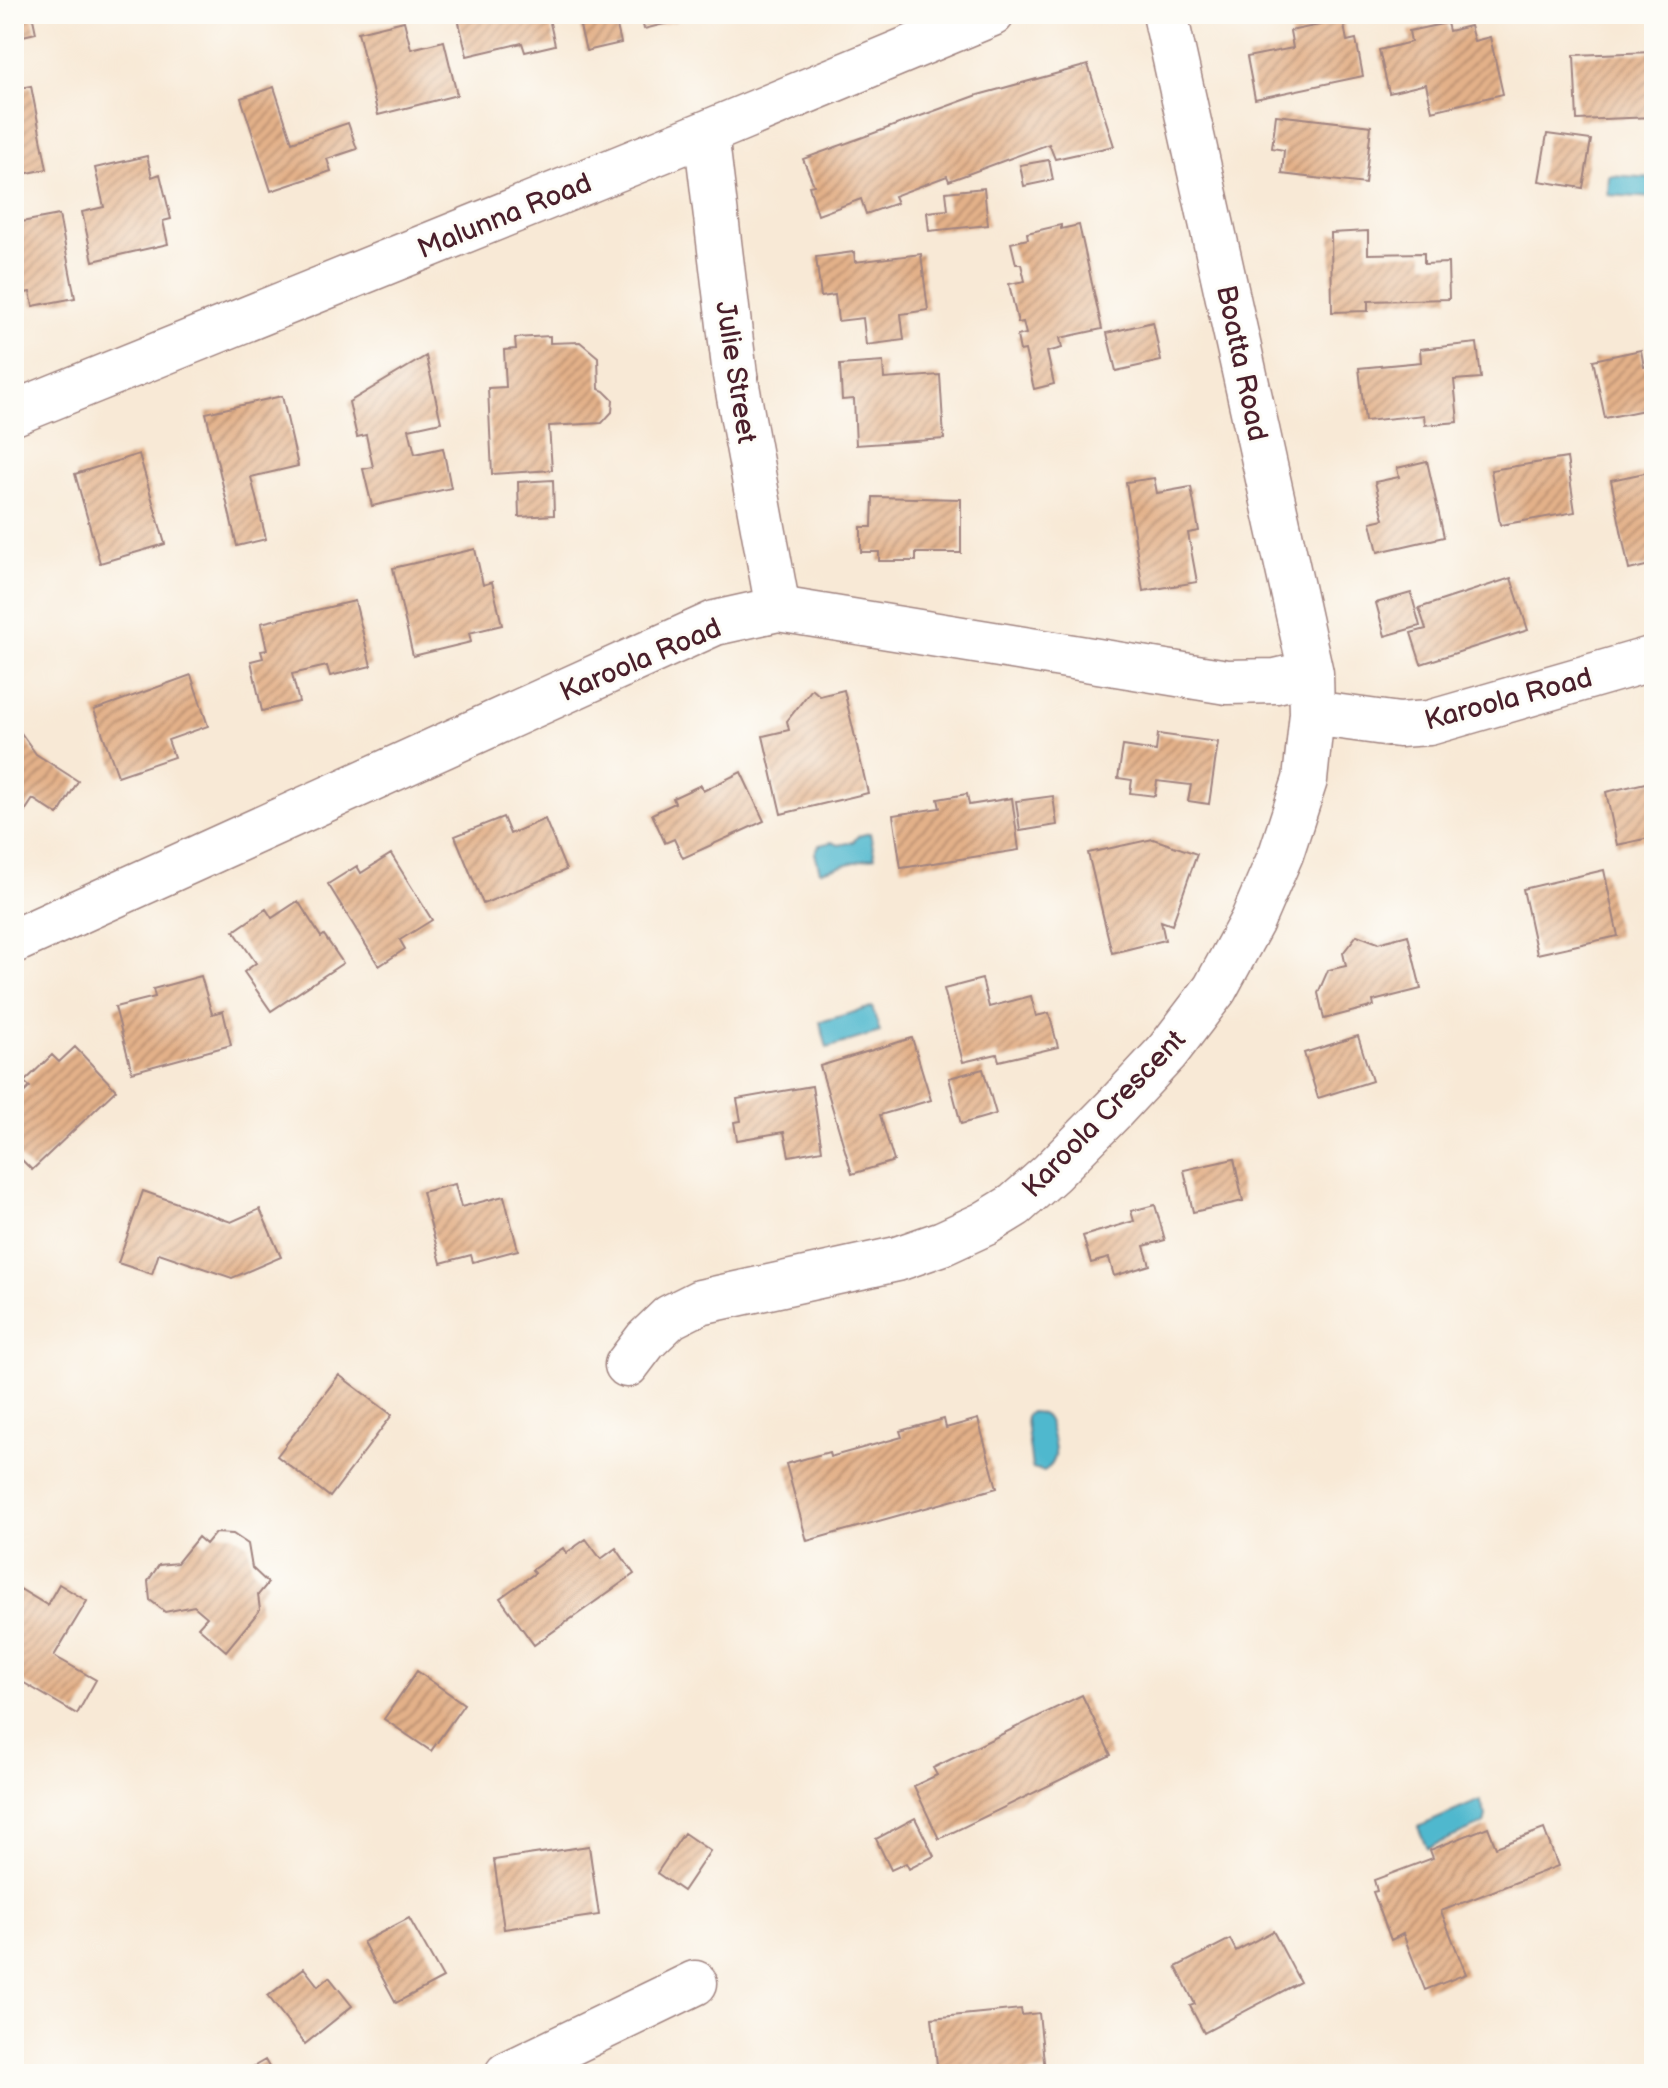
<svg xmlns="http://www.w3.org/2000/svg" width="1668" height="2088" viewBox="0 0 1668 2088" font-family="'Balsamiq Sans',sans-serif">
  <defs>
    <pattern id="building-hatch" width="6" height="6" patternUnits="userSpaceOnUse" patternTransform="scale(2)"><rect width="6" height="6" fill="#e3b189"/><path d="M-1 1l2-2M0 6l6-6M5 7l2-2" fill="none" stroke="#ba8f70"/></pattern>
  </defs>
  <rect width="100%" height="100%" fill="#fdfcf7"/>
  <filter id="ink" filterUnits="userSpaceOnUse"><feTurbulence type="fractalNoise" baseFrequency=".0125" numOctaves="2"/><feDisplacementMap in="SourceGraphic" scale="16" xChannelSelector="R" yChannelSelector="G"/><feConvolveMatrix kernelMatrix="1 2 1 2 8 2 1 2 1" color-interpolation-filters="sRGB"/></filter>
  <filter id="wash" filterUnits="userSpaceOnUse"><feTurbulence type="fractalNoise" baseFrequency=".006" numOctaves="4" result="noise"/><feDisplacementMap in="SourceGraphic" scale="32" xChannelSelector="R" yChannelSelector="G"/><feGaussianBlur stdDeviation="1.8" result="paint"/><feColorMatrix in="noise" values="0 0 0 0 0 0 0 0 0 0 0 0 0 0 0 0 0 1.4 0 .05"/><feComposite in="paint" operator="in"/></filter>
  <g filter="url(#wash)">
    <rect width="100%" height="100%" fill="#f8e9d6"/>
    <path fill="#50b8ce" stroke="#4d6c7c" stroke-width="2" d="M 1609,175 L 1654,178 L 1654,198 L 1608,195 Z
      M 870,833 L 875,857 L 820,871 L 815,853 L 819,845 L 832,842 L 839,845 L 853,842 L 858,836 Z
      M 872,1007 L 880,1032 L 827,1048 L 820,1022 Z
      M 1031,1412 C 1047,1412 1049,1421 1052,1434 C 1056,1450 1059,1462 1044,1471 L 1032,1468 L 1026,1421 L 1026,1416 Z
      M 1480,1800 L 1486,1816 L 1484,1824 L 1427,1848 L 1418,1827 Z"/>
    <g id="blocks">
      <path fill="url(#building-hatch)" d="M 14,14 L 32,14 L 36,33 L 14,38 Z
        M 457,14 L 548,14 L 555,45 L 525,52 L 522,43 L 467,56 Z
        M 577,14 L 675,14 L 676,21 L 644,29 L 641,17 L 616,22 L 621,43 L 586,51 Z
        M 1343,20 L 1347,41 L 1356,39 L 1363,76 L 1255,99 L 1247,57 L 1293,48 L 1290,31 Z
        M 404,21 L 411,49 L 444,41 L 457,95 L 378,115 L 358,32 Z
        M 1447,23 L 1449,31 L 1470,26 L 1474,41 L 1490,37 L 1503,94 L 1432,111 L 1426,84 L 1389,93 L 1379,50 L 1411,42 L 1409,31 Z
        M 1653,52 L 1654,117 L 1577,120 L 1574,55 Z
        M 1088,65 L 1114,146 L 1055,159 L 1049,144 L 949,181 L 947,176 L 894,196 L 897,203 L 866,214 L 861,199 L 818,215 L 809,186 L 814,185 L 803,159 L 978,95 Z
        M 31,86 L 47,169 L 14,176 L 14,89 Z
        M 274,87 L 292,142 L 348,123 L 357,149 L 327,159 L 331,171 L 271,191 L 241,98 Z
        M 1276,115 L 1371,126 L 1365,184 L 1282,174 L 1284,150 L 1272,148 Z
        M 1547,134 L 1591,140 L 1583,188 L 1539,181 Z
        M 147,156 L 152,177 L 160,174 L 171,219 L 163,221 L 168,244 L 93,261 L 82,212 L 104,207 L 95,168 Z
        M 1049,160 L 1053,180 L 1024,186 L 1020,165 Z
        M 984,188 L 988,225 L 929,231 L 927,212 L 948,210 L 946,192 Z
        M 59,215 L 75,298 L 33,306 L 30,292 L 16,295 L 14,285 L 14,251 L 21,249 L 16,223 Z
        M 1061,225 L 1061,229 L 1079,225 L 1102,329 L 1060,338 L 1062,348 L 1047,352 L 1054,384 L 1034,389 L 1025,350 L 1020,351 L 1017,336 L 1026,334 L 1023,322 L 1018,323 L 1009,284 L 1025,281 L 1021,264 L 1016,264 L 1011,243 L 1028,239 L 1027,233 Z
        M 1368,231 L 1368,254 L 1424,253 L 1424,264 L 1448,263 L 1449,299 L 1368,301 L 1368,311 L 1332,312 L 1331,233 Z
        M 854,252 L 855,262 L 921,254 L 928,310 L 901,314 L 904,340 L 866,345 L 863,318 L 838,321 L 835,295 L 821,297 L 816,257 Z
        M 1153,322 L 1161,361 L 1116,371 L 1107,333 Z
        M 550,336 L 550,343 L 580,342 L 598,357 L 599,389 L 604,391 L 613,400 L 612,412 L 602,423 L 549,426 L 552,470 L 492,474 L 488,388 L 506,387 L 504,350 L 516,349 L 515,338 Z
        M 1477,343 L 1481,378 L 1454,380 L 1458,422 L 1425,425 L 1424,415 L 1365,421 L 1359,368 L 1421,362 L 1420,349 Z
        M 1641,350 L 1644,367 L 1654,365 L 1654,408 L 1605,418 L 1593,360 Z
        M 426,356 L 441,422 L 409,429 L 415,454 L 443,448 L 451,488 L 372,506 L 363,469 L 373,467 L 366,435 L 357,437 L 349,402 Z
        M 883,362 L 884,379 L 940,375 L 944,439 L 856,445 L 854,399 L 842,400 L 840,365 Z
        M 282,396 L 298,466 L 251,477 L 266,539 L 237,546 L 206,413 Z
        M 139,454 L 165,544 L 100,563 L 75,474 Z
        M 1567,458 L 1575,512 L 1500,525 L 1491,470 Z
        M 1427,461 L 1444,537 L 1378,552 L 1371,522 L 1384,519 L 1375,482 L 1399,477 L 1397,468 Z
        M 1654,471 L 1654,564 L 1629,570 L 1611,480 Z
        M 1154,478 L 1157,493 L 1191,487 L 1199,531 L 1188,533 L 1197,582 L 1143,591 L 1126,482 Z
        M 553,480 L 554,515 L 519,517 L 518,482 Z
        M 873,497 L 961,499 L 961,553 L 916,553 L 916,561 L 879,561 L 879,552 L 861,552 L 861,527 L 872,527 Z
        M 475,549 L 483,585 L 492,582 L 502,625 L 469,633 L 471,642 L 413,656 L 393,568 Z
        M 1511,578 L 1528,630 L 1421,664 L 1411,633 L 1426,629 L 1419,608 Z
        M 1411,593 L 1420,626 L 1385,636 L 1376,603 Z
        M 355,601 L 371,666 L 330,676 L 327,666 L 292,674 L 299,702 L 262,711 L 251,661 L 263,658 L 261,651 L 267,650 L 261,623 Z
        M 191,675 L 208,726 L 168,740 L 174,757 L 118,776 L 94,710 Z
        M 812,689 L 820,696 L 844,690 L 868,793 L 781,814 L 763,736 L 789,730 L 787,721 Z
        M 14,723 L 36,754 L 78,781 L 58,815 L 33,799 L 14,828 Z
        M 1158,734 L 1218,742 L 1209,804 L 1188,801 L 1191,785 L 1157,781 L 1155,796 L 1130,793 L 1132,780 L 1118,778 L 1123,746 L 1156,751 Z
        M 741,772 L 764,821 L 683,858 L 674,839 L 665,843 L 652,814 L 675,803 L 673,798 L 701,785 L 703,791 Z
        M 1654,781 L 1654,837 L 1617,845 L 1606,792 Z
        M 967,794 L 969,805 L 1012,798 L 1019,850 L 901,868 L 893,815 L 940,808 L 938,799 Z
        M 1053,796 L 1057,825 L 1020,831 L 1016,801 Z
        M 503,817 L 510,834 L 545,819 L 566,870 L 483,904 L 455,836 Z
        M 1153,839 L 1197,854 L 1172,925 L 1161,921 L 1165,940 L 1112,953 L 1088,853 Z
        M 391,854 L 432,920 L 400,940 L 405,949 L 379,966 L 328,884 L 357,866 L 361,873 Z
        M 1604,870 L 1618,936 L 1537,954 L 1523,889 Z
        M 298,901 L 321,937 L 324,935 L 343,963 L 271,1011 L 244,972 L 256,963 L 234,931 L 266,909 L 272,918 Z
        M 1357,935 L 1378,943 L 1408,935 L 1421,989 L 1373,1001 L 1374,1006 L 1324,1019 L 1318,993 L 1328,970 L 1346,966 L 1343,953 Z
        M 201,976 L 212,1014 L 223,1011 L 231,1045 L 132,1072 L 115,1007 L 155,997 L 153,989 Z
        M 982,979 L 989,1007 L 1031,996 L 1036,1016 L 1049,1013 L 1058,1047 L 999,1061 L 997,1054 L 963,1062 L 944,989 Z
        M 1358,1036 L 1372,1081 L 1318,1098 L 1304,1053 Z
        M 912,1038 L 931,1100 L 880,1115 L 894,1161 L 852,1174 L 820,1066 Z
        M 75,1047 L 116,1090 L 32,1170 L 14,1152 L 14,1102 L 30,1087 L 24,1082 L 52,1055 L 59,1062 Z
        M 983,1069 L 996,1114 L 961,1124 L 949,1078 Z
        M 812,1086 L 822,1150 L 789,1156 L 784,1132 L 737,1140 L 734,1122 L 741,1121 L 737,1099 Z
        M 1234,1159 L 1243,1201 L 1193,1212 L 1184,1170 Z
        M 455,1184 L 461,1207 L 504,1196 L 518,1250 L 473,1262 L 471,1255 L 441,1263 L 422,1192 Z
        M 143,1191 L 231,1222 L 260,1209 L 281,1257 L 232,1278 L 159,1253 L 152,1274 L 118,1263 Z
        M 1155,1205 L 1165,1240 L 1144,1246 L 1150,1265 L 1114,1276 L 1109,1258 L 1091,1263 L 1083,1236 L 1134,1221 L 1131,1211 Z
        M 339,1375 L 392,1415 L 330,1497 L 277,1456 Z
        M 944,1419 L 946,1428 L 978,1419 L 997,1488 L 807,1541 L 786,1464 L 829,1452 L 830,1457 L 902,1437 L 900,1431 Z
        M 215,1533 L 233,1534 L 248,1544 L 252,1568 L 268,1583 L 258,1595 L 260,1610 L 226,1651 L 198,1627 L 207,1617 L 194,1606 L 165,1612 L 150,1600 L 148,1581 L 159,1565 L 177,1563 L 198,1537 L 206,1544 Z
        M 586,1539 L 601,1559 L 616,1548 L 634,1574 L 534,1645 L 500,1598 L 535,1573 L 532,1570 L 563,1548 L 566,1553 Z
        M 59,1584 L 87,1601 L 54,1656 L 96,1680 L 77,1714 L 14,1677 L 14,1600 L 20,1589 L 47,1605 Z
        M 417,1671 L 464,1704 L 431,1751 L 384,1719 Z
        M 1082,1695 L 1111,1755 L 939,1839 L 914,1786 L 937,1775 L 933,1768 Z
        M 915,1818 L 934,1856 L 909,1869 L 906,1863 L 891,1870 L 876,1839 Z
        M 1488,1827 L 1496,1847 L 1544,1829 L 1558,1866 L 1441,1911 L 1466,1974 L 1425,1990 L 1403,1934 L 1391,1940 L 1373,1892 L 1377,1891 L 1374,1880 L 1433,1858 L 1430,1850 Z
        M 684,1833 L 710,1851 L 683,1891 L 657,1873 Z
        M 589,1846 L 599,1915 L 504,1929 L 494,1860 Z
        M 409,1918 L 443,1978 L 396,2003 L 363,1942 Z
        M 1273,1931 L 1300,1982 L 1204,2033 L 1190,2006 L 1195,2004 L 1176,1967 L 1230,1939 L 1236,1951 Z
        M 304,1968 L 318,1986 L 329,1977 L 352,2006 L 305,2044 L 268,1996 Z
        M 1021,2009 L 1022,2015 L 1039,2013 L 1045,2071 L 1020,2074 L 938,2074 L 932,2018 Z
        M 265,2060 L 273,2074 L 241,2074 Z
        M 198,2064 L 204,2074 L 180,2074 Z"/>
    </g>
  </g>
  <g filter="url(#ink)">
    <use href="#blocks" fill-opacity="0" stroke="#a18480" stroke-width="2"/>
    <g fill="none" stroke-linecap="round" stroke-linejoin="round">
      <defs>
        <path id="minor" d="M 706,133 L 735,375 L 778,609
          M 14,413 L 706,133 L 992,14
          M 1312,713 L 1399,725 L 1429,723 L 1654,658
          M 14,941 L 715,623 L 778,609 L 1227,682 L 1276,681 L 1311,673
          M 627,1365 L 646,1340 L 670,1317 L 700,1302 L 897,1259 L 943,1243 L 984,1224 L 1015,1205 L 1051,1173 L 1113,1110 L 1167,1052 L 1215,989 L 1252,921 L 1281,854 L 1305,780 L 1312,713 L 1311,673 L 1165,14
          M 507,2074 L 695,1983"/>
      </defs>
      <use href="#minor" stroke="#a18480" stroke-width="47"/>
      <use href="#minor" stroke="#fff" stroke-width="44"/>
    </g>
  </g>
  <g text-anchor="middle" stroke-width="6" stroke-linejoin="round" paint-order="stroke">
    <g font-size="28" fill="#4a1f2b" stroke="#fdfcf7">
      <text transform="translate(504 215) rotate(-22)" y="10">Malunna Road</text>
      <text transform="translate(1243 363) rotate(78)" y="10">Boatta Road</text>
      <text transform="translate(737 372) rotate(81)" y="10">Julie Street</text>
      <text transform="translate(640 659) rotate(-23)" y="10">Karoola Road</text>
      <text transform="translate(1508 698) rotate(-15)" y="10">Karoola Road</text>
      <text transform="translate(1103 1113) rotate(-46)" y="10">Karoola Crescent</text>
    </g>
  </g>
  <rect width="1668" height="2088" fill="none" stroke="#fdfcf7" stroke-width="48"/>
</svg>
